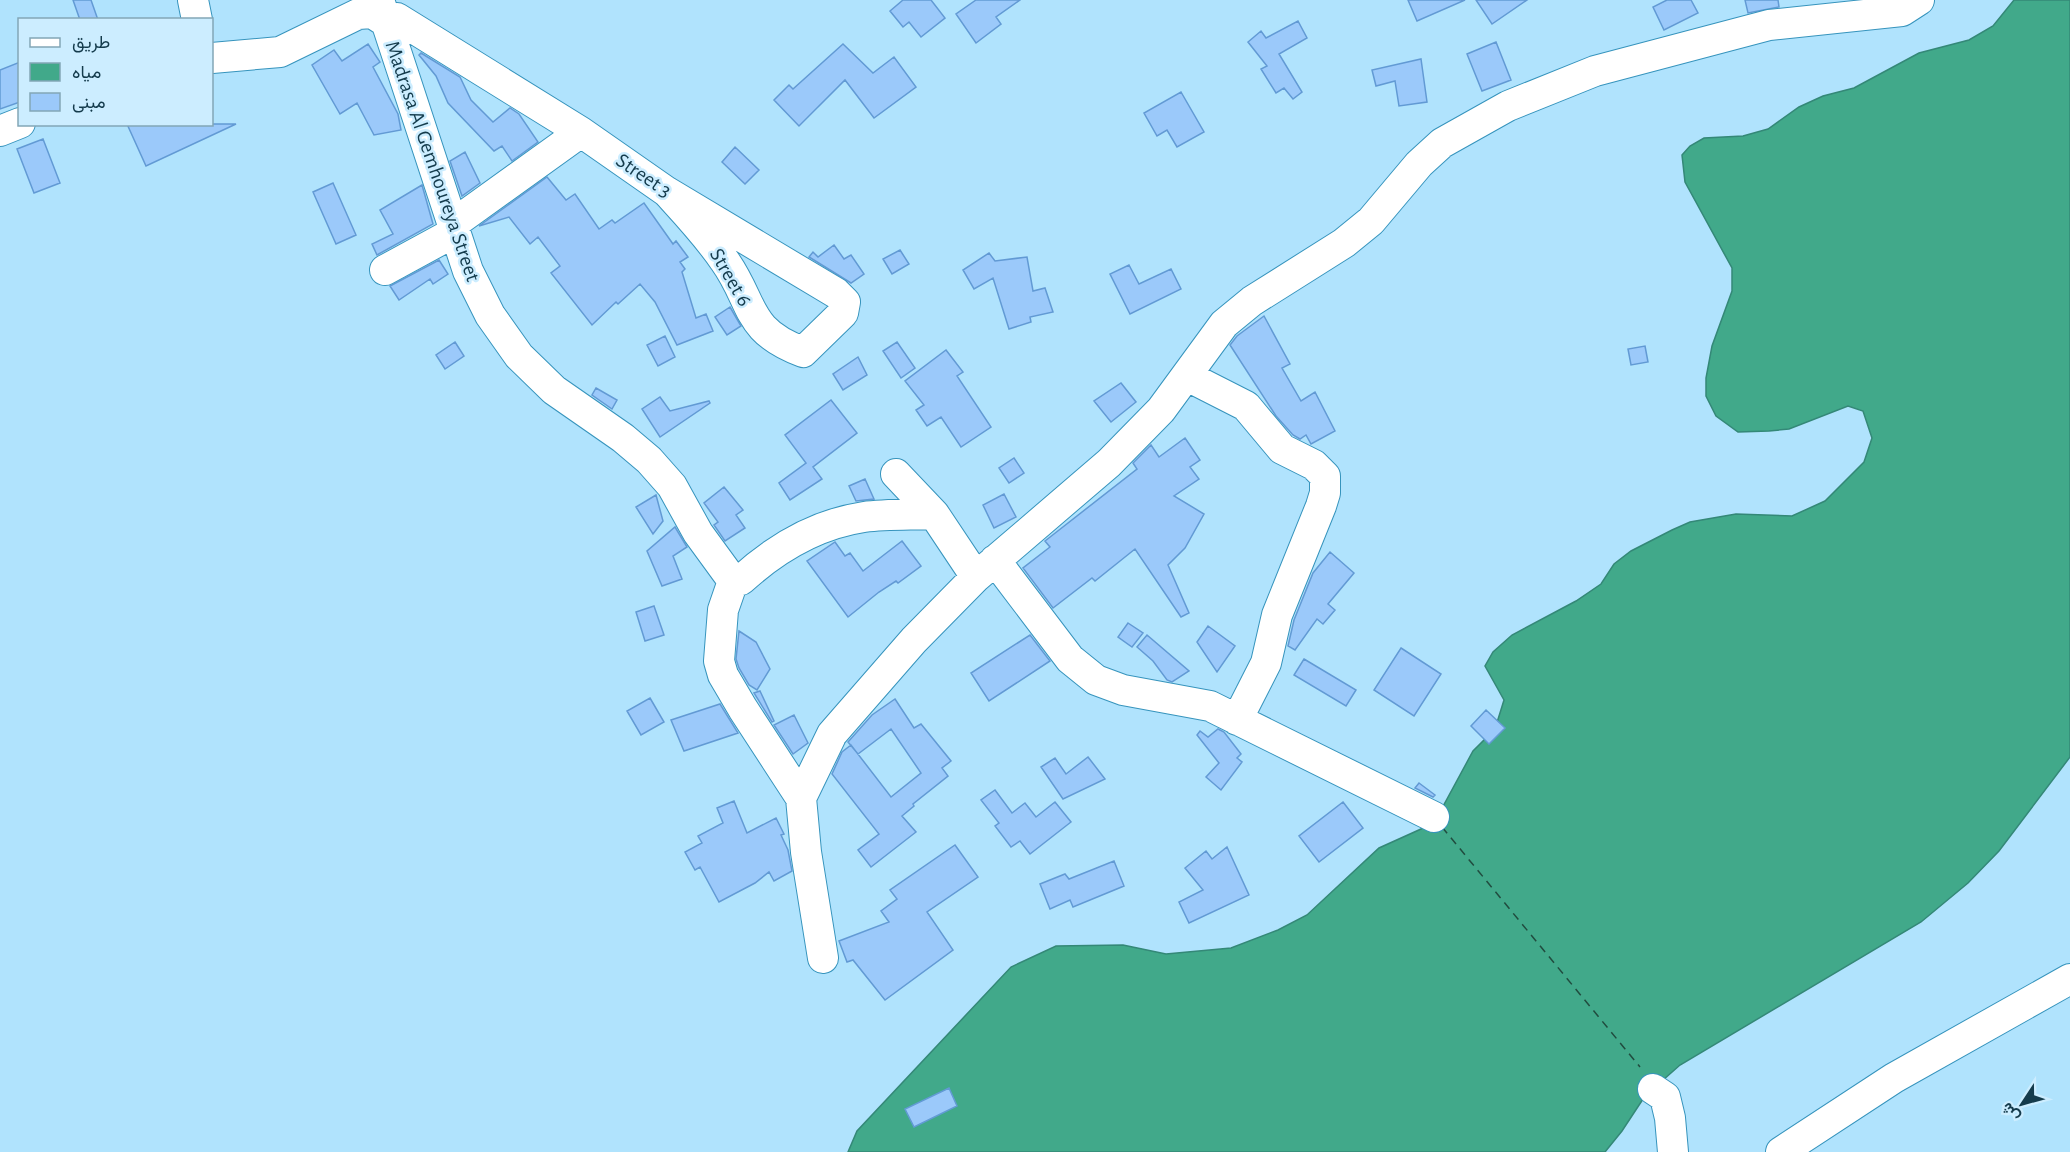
<svg xmlns="http://www.w3.org/2000/svg" width="2070" height="1152" viewBox="0 0 2070 1152" font-family="'Alegreya Sans',Vazirmatn,sans-serif">
  <rect width="100%" height="100%" fill="#b0e3fd"/>
  <path fill="#41a98a" stroke="#348877" stroke-width="1.5" d="M 2014,0 L 2070,0 L 2070,757 L 1999,851 L 1968,883 L 1921,922 L 1680,1065 L 1645,1096 L 1622,1131 L 1605,1152 L 848,1152 L 857,1131 L 1011,967 L 1056,946 L 1123,945 L 1166,954 L 1231,948 L 1278,930 L 1307,915 L 1379,848 L 1421,829 L 1441,810 L 1473,751 L 1495,729 L 1504,700 L 1485,666 L 1493,652 L 1512,635 L 1576,601 L 1601,584 L 1614,564 L 1631,551 L 1672,530 L 1690,522 L 1736,514 L 1792,516 L 1825,501 L 1864,462 L 1872,438 L 1863,411 L 1848,406 L 1789,429 L 1769,431 L 1738,432 L 1716,416 L 1706,396 L 1706,378 L 1712,346 L 1732,291 L 1732,268 L 1685,182 L 1682,155 L 1690,146 L 1704,138 L 1743,136 L 1768,129 L 1799,107 L 1823,96 L 1854,88 L 1919,53 L 1969,40 L 1993,26 Z"/>
  <g fill="none" stroke-linecap="round" stroke-linejoin="round">
    <path stroke="#214c3f" stroke-width="1.5" stroke-dasharray="8 6" stroke-linecap="butt" d="M 1442,827 L 1640,1067"/>
  </g>
  <path fill="#9bc9fa" stroke="#629ad4" stroke-width="1.5" d="M 73,0 L 91,0 L 98,20 L 80,20 Z
    M 903,0 L 931,0 L 945,18 L 921,37 L 909,22 L 903,27 L 890,11 Z
    M 976,0 L 1020,0 L 996,17 L 1001,24 L 976,43 L 956,14 Z
    M 1408,0 L 1465,0 L 1417,21 Z
    M 1476,0 L 1527,0 L 1492,24 Z
    M 1667,0 L 1691,0 L 1698,13 L 1664,30 L 1653,7 Z
    M 1745,0 L 1778,0 L 1779,7 L 1748,13 Z
    M 1298,21 L 1307,38 L 1279,54 L 1302,92 L 1293,99 L 1284,88 L 1276,93 L 1261,69 L 1267,66 L 1248,42 L 1261,31 L 1266,38 Z
    M 1496,42 L 1511,80 L 1482,91 L 1467,54 Z
    M 368,44 L 380,62 L 373,67 L 398,114 L 401,130 L 374,135 L 357,103 L 340,114 L 312,65 L 334,50 L 342,61 Z
    M 843,44 L 873,73 L 894,57 L 916,87 L 874,118 L 845,80 L 799,126 L 774,100 L 789,85 L 793,89 Z
    M 421,53 L 460,77 L 471,100 L 493,122 L 510,108 L 519,114 L 538,142 L 512,161 L 502,146 L 494,151 L 448,103 L 436,76 L 419,55 Z
    M 1421,59 L 1427,102 L 1399,106 L 1395,81 L 1376,86 L 1372,70 Z
    M 20,62 L 20,102 L 0,109 L 0,70 Z
    M 1181,92 L 1204,132 L 1177,147 L 1167,130 L 1157,136 L 1144,113 Z
    M 127,124 L 236,124 L 146,166 Z
    M 43,139 L 60,183 L 34,193 L 17,149 Z
    M 735,147 L 759,170 L 745,184 L 722,162 Z
    M 465,152 L 480,183 L 462,196 L 450,161 Z
    M 547,177 L 566,200 L 575,194 L 599,229 L 612,220 L 615,223 L 644,203 L 673,244 L 676,241 L 688,257 L 680,262 L 685,269 L 682,272 L 696,318 L 706,314 L 713,331 L 677,345 L 655,302 L 640,284 L 618,304 L 616,302 L 592,325 L 551,273 L 560,266 L 538,237 L 530,244 L 509,217 L 479,226 Z
    M 333,183 L 356,235 L 336,244 L 313,192 Z
    M 422,185 L 433,224 L 377,255 L 372,244 L 393,234 L 380,210 Z
    M 834,245 L 844,259 L 851,255 L 864,274 L 851,283 L 809,257 L 813,252 L 818,257 Z
    M 900,250 L 909,264 L 892,274 L 883,259 Z
    M 989,253 L 995,261 L 1027,257 L 1033,291 L 1045,288 L 1053,312 L 1030,317 L 1031,322 L 1009,329 L 993,278 L 974,289 L 963,270 Z
    M 439,260 L 448,274 L 433,284 L 430,279 L 399,300 L 390,286 Z
    M 1129,265 L 1139,284 L 1171,269 L 1181,289 L 1130,314 L 1110,274 Z
    M 730,307 L 741,326 L 727,335 L 715,317 Z
    M 1264,316 L 1290,364 L 1282,368 L 1301,401 L 1315,392 L 1335,431 L 1311,444 L 1306,435 L 1300,439 L 1293,435 L 1276,416 L 1230,345 L 1237,336 Z
    M 665,336 L 675,357 L 658,366 L 647,345 Z
    M 455,342 L 464,356 L 445,369 L 436,355 Z
    M 897,342 L 915,368 L 901,378 L 883,351 Z
    M 1645,346 L 1648,362 L 1631,365 L 1628,349 Z
    M 946,350 L 963,372 L 957,376 L 991,427 L 961,447 L 941,417 L 927,426 L 916,410 L 924,405 L 905,381 Z
    M 858,357 L 867,375 L 843,390 L 833,374 Z
    M 1121,383 L 1136,402 L 1111,422 L 1094,401 Z
    M 596,388 L 617,400 L 612,409 L 592,395 Z
    M 660,397 L 670,411 L 709,401 L 710,403 L 660,437 L 642,409 Z
    M 831,400 L 857,433 L 813,467 L 822,479 L 790,500 L 779,483 L 806,463 L 785,435 Z
    M 1185,438 L 1200,460 L 1190,467 L 1199,479 L 1174,496 L 1204,514 L 1185,548 L 1168,565 L 1189,613 L 1181,617 L 1135,549 L 1095,581 L 1092,578 L 1053,608 L 1023,568 L 1050,547 L 1045,541 L 1137,469 L 1133,463 L 1151,445 L 1159,457 Z
    M 1014,458 L 1024,473 L 1009,483 L 999,468 Z
    M 865,479 L 874,499 L 856,501 L 849,486 Z
    M 724,487 L 743,510 L 736,515 L 745,528 L 725,541 L 714,525 L 718,522 L 704,503 Z
    M 1004,494 L 1016,517 L 994,528 L 983,505 Z
    M 656,495 L 663,521 L 653,534 L 636,507 Z
    M 675,527 L 687,547 L 673,556 L 682,579 L 662,586 L 647,551 Z
    M 902,541 L 921,566 L 898,583 L 896,581 L 879,592 L 848,617 L 807,561 L 835,542 L 845,556 L 850,553 L 863,571 Z
    M 1330,552 L 1354,573 L 1328,604 L 1335,610 L 1323,624 L 1317,619 L 1295,650 L 1288,646 L 1294,620 L 1313,573 Z
    M 654,606 L 664,635 L 645,641 L 636,612 Z
    M 1128,623 L 1143,633 L 1132,647 L 1118,637 Z
    M 1208,626 L 1235,646 L 1217,672 L 1197,642 Z
    M 739,631 L 756,642 L 770,669 L 757,690 L 749,685 L 739,668 L 736,659 Z
    M 1030,635 L 1050,661 L 989,701 L 971,673 Z
    M 1147,635 L 1189,671 L 1172,682 L 1167,680 L 1153,661 L 1137,647 Z
    M 1401,648 L 1441,674 L 1414,716 L 1374,690 Z
    M 1304,659 L 1356,690 L 1346,706 L 1294,675 Z
    M 760,691 L 774,721 L 772,722 L 754,693 Z
    M 650,698 L 664,722 L 641,735 L 627,711 Z
    M 895,699 L 914,728 L 921,724 L 951,761 L 942,768 L 948,776 L 913,804 L 914,806 L 902,816 L 916,832 L 871,867 L 858,850 L 879,834 L 832,774 L 842,752 L 851,745 L 891,797 L 921,773 L 891,729 L 858,754 L 848,742 L 872,715 Z
    M 720,704 L 738,733 L 684,751 L 671,720 Z
    M 1486,710 L 1505,728 L 1489,744 L 1471,726 Z
    M 794,715 L 808,743 L 793,754 L 774,725 Z
    M 1218,729 L 1224,732 L 1241,754 L 1237,758 L 1242,762 L 1221,790 L 1206,777 L 1219,763 L 1197,735 L 1200,731 L 1208,737 Z
    M 1088,757 L 1105,779 L 1063,799 L 1041,767 L 1055,758 L 1066,774 Z
    M 1419,783 L 1435,795 L 1433,797 L 1415,788 Z
    M 995,790 L 1012,813 L 1025,803 L 1036,817 L 1055,802 L 1071,822 L 1030,854 L 1020,841 L 1011,847 L 995,826 L 999,823 L 981,800 Z
    M 734,801 L 747,833 L 776,818 L 784,834 L 781,835 L 788,850 L 792,871 L 774,881 L 769,872 L 755,883 L 719,902 L 700,867 L 695,870 L 685,852 L 702,843 L 698,836 L 723,823 L 717,808 Z
    M 1343,802 L 1363,828 L 1319,862 L 1299,836 Z
    M 955,845 L 978,877 L 927,912 L 953,950 L 885,1000 L 853,960 L 847,962 L 839,941 L 889,922 L 881,911 L 897,899 L 890,890 Z
    M 1227,847 L 1249,895 L 1189,923 L 1179,902 L 1203,890 L 1185,868 L 1206,851 L 1212,859 Z
    M 1114,861 L 1124,886 L 1073,907 L 1070,900 L 1050,909 L 1040,884 L 1065,874 L 1069,879 Z
    M 949,1088 L 957,1106 L 914,1127 L 905,1109 Z"/>
  <g fill="none" stroke-linecap="round" stroke-linejoin="round">
    <defs>
      <path id="minor" d="M 193,0 L 197,20
        M 380,3 L 468,271 L 490,315 L 519,356 L 554,390 L 623,438 L 649,460 L 672,486 L 698,533 L 733,581
        M 212,58 L 280,52 L 358,14 L 372,13 L 386,22 L 397,18 L 581,132 L 667,192 L 836,293 L 845,302 L 843,313 L 803,352 C 744,330 755,303 724,260 C 707,235 687,214 667,192
        M 0,131 L 20,123
        M 453,224 L 581,132
        M 385,270 L 455,232
        M 1187,376 L 1246,406 L 1282,449 L 1314,465 L 1325,476 L 1325,493 L 1321,506 L 1277,615 L 1266,663 L 1237,720
        M 896,474 L 934,514 L 976,577
        M 995,560 L 1070,659 L 1096,680 L 1123,690 L 1210,706 L 1434,817
        M 733,581 L 723,610 L 719,661 L 723,675 L 743,709 L 801,798
        M 733,581 L 741,580 C 775,549 817,524 864,517 C 886,514 911,515 934,514
        M 823,958 L 806,852 L 801,798 L 832,734 L 914,640 L 976,577 L 1109,463 L 1161,410 L 1224,324 L 1252,301 L 1344,243 L 1371,221 L 1419,164 L 1442,143 L 1508,106 L 1595,71 L 1769,25 L 1902,11 L 1919,0
        M 1653,1089 L 1665,1097 L 1670,1118 L 1673,1152
        M 1781,1152 L 1894,1078 L 2070,979"/>
    </defs>
    <use href="#minor" stroke="#3694bd" stroke-width="32"/>
    <use href="#minor" stroke="#fff" stroke-width="30"/>
  </g>
  <g text-anchor="middle" stroke-width="5" stroke-linejoin="round" paint-order="stroke">
    <g font-size="21" fill="#143b4c" stroke="#ccedff">
      <text transform="translate(433 161) rotate(71)" y="7">Madrasa Al Gemhoureya Street</text>
      <text transform="translate(644 175) rotate(34)" y="7">Street 3</text>
      <text transform="translate(731 277) rotate(60)" y="7">Street 6</text>
    </g>
  </g>
  <rect x="18" y="18" width="195" height="108" fill="#ccedff" stroke="#82a6b7" stroke-width="1.5"/>
  <rect x="30" y="38" width="30" height="9" fill="#ffffff" stroke="#82a6b7" stroke-width="1.5"/>
  <text x="72" y="48" font-size="18" fill="#143b4c">طريق</text>
  <rect x="30" y="63" width="30" height="18" fill="#41a98a" stroke="#82a6b7" stroke-width="1.5"/>
  <text x="72" y="78" font-size="18" fill="#143b4c">مياه</text>
  <rect x="30" y="93" width="30" height="18" fill="#9bc9fa" stroke="#82a6b7" stroke-width="1.5"/>
  <text x="72" y="108" font-size="18" fill="#143b4c">مبنى</text>
  <g transform="translate(2022 1104) rotate(234)" stroke="#ccedff" stroke-width="4.5" paint-order="stroke">
  <path d="M0-4.5L10 22L0 15L-10 22Z" fill="#143b4c"/>
  <text y="-9" font-size="16" font-weight="bold" text-anchor="middle" fill="#143b4c">ش</text>
  </g>
</svg>
